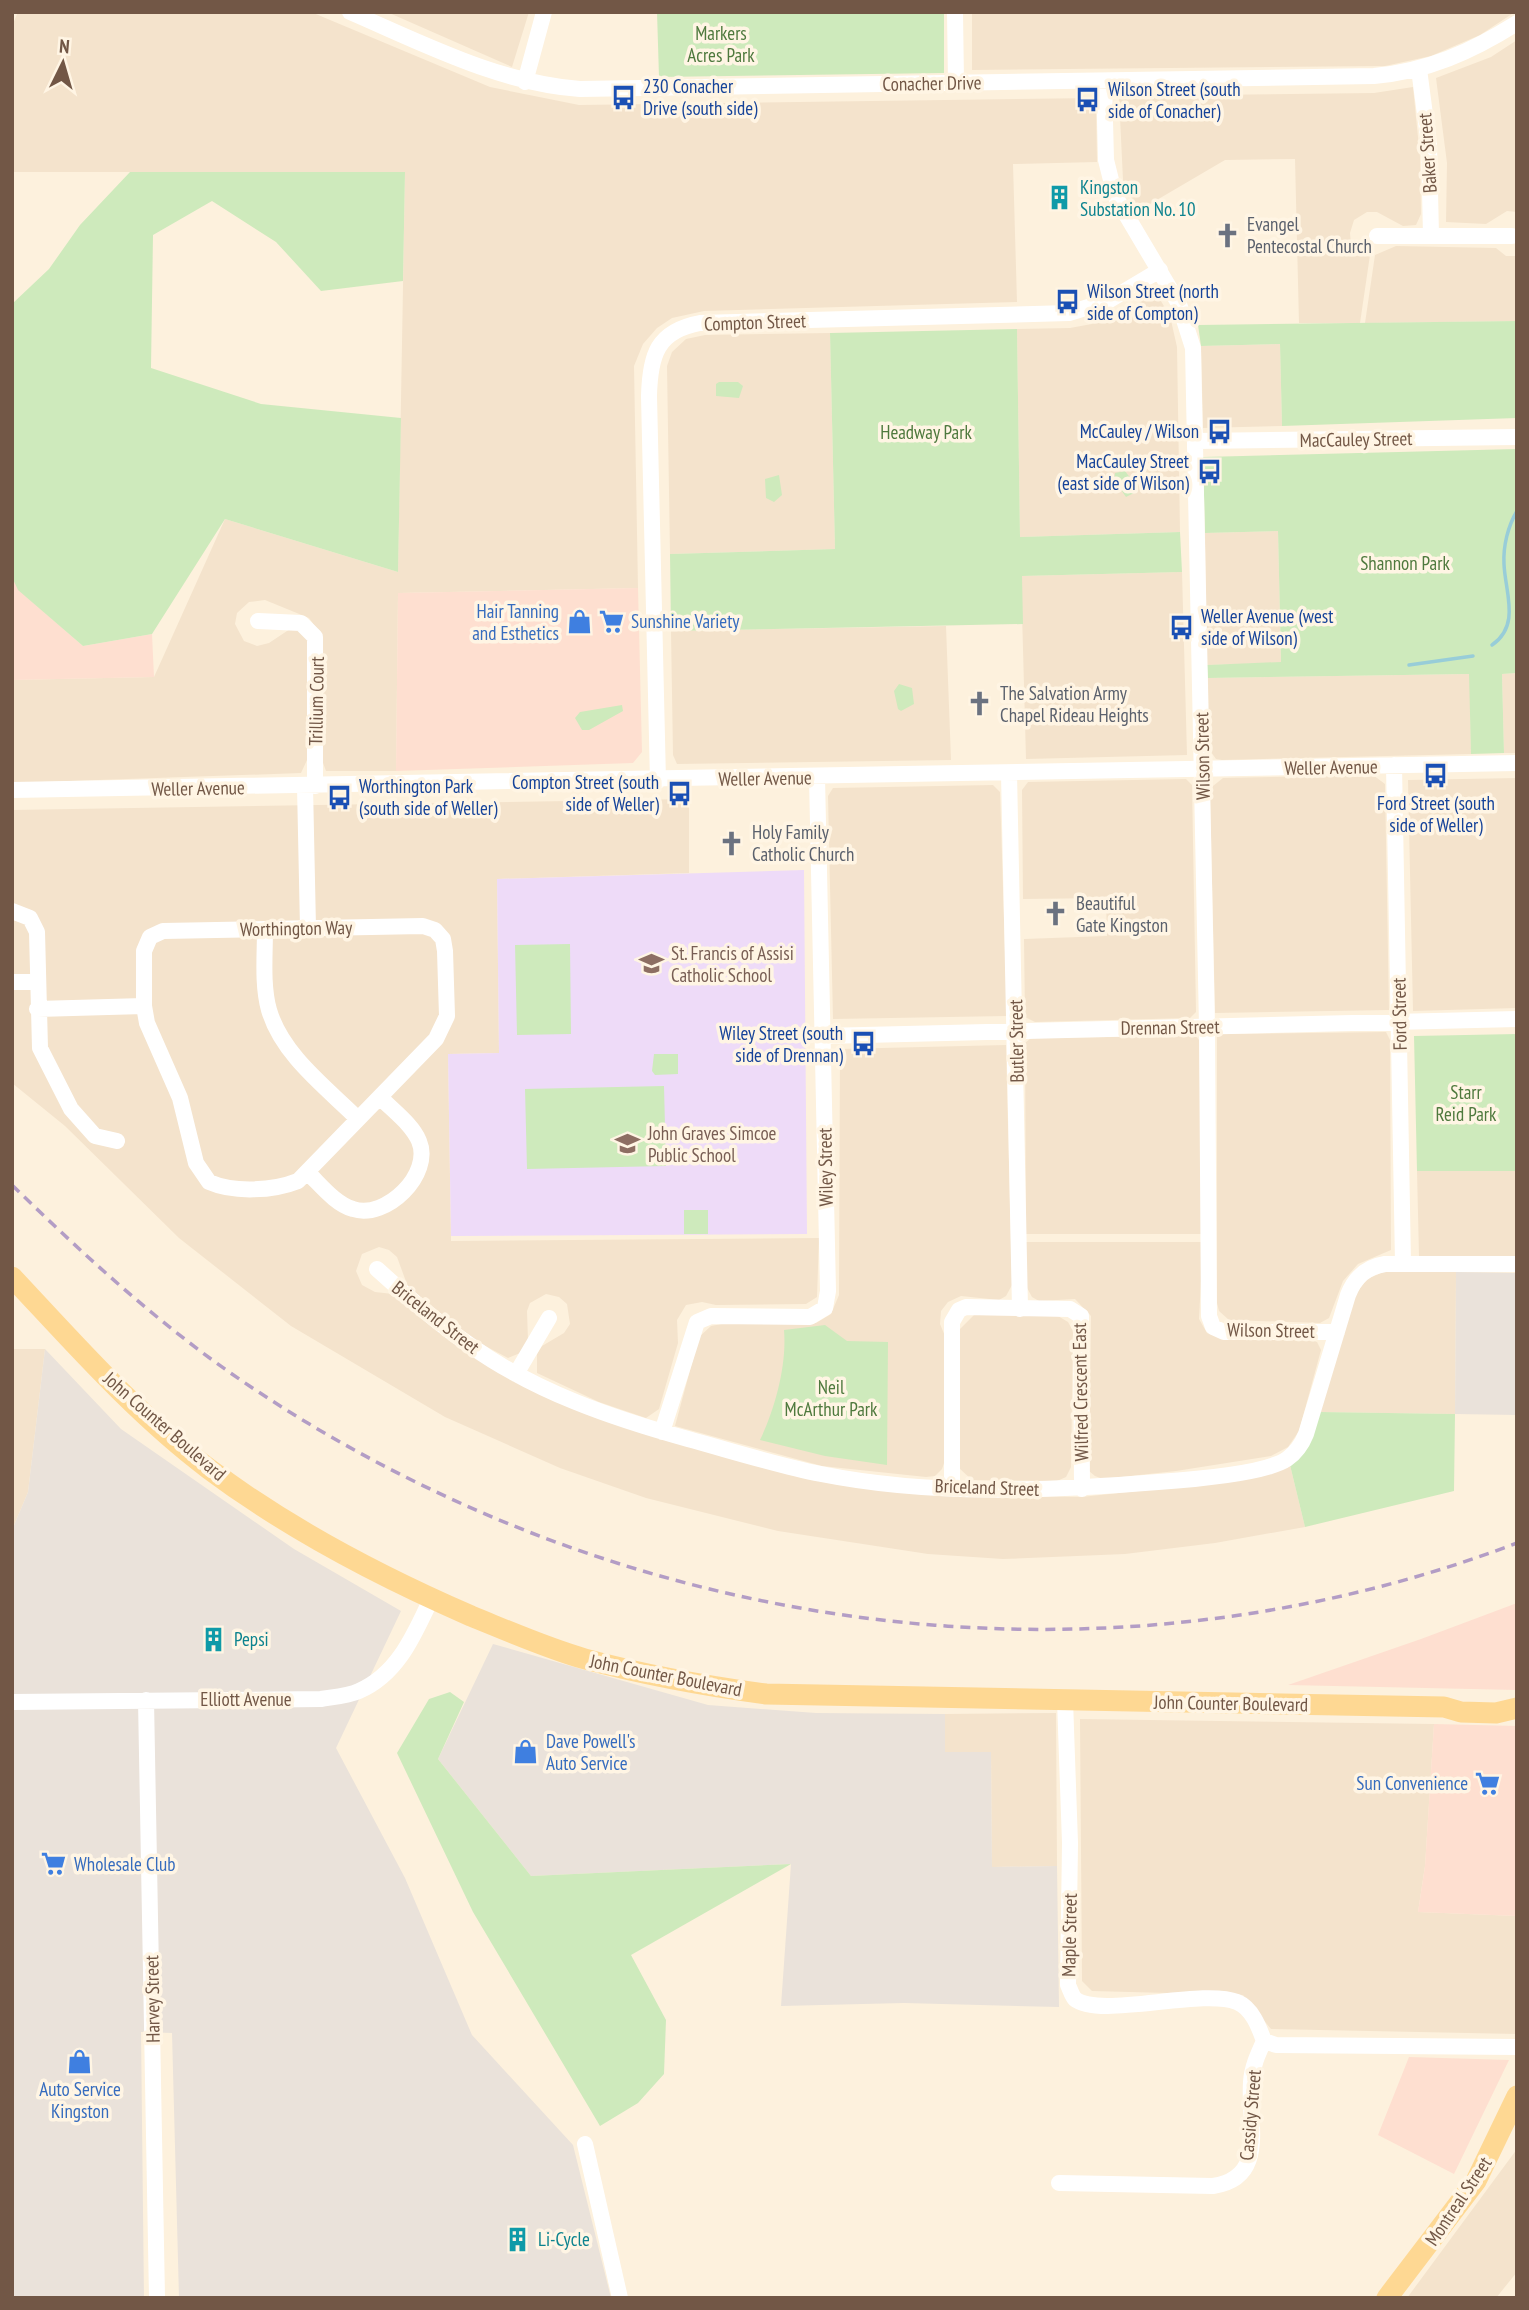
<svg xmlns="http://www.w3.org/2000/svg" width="1529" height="2310" viewBox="0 0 1529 2310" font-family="'PT Sans Narrow',sans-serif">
  <rect width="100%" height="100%" fill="#fdf1dd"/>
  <path fill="#f4e3cc" d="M 18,12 L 311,12 L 490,87 L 579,105 L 1096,98 L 1097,162 L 1013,164 L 1017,302 L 704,311 L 672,318 L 657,328 L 643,344 L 634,366 L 638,588 L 398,593 L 396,771 L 326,771 L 322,760 L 322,636 L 309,618 L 265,600 L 249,602 L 237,613 L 235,624 L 244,641 L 257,646 L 269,643 L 290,629 L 299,630 L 308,640 L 307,760 L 301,773 L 12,783 L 12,680 L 154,677 L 225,519 L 398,572 L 405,172 L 12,172 L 12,26 Z
    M 387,12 L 529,12 L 512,67 Z
    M 972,12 L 1515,12 L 1480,35 L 1431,56 L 1385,66 L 972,70 Z
    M 1517,40 L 1517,212 L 1507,211 L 1486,224 L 1446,222 L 1447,163 L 1436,78 L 1491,57 Z
    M 1413,87 L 1420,157 L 1421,214 L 1416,225 L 1403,226 L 1377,212 L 1367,212 L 1354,220 L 1350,233 L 1351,245 L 1362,254 L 1370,255 L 1360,323 L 1299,323 L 1295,159 L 1225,160 L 1138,211 L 1123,180 L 1119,96 L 1374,93 Z
    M 1396,246 L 1496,248 L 1506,256 L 1517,256 L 1517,321 L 1365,323 L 1375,255 Z
    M 1156,293 L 1170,316 L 1177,347 L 1180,532 L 1020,537 L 1017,329 L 1070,328 L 1108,321 Z
    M 830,333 L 835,549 L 670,554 L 667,366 L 672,352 L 686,339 L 705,335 Z
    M 1280,344 L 1282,426 L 1203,428 L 1201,346 Z
    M 1278,531 L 1281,663 L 1207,665 L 1205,533 Z
    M 1182,572 L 1187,755 L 1026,759 L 1021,576 Z
    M 946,626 L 951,760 L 677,764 L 673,755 L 671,631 Z
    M 1517,673 L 1517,753 L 1504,753 L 1502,674 Z
    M 1470,674 L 1471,754 L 1222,760 L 1216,759 L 1209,749 L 1208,678 Z
    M 1373,775 L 1385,784 L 1389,1010 L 1215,1013 L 1210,792 L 1213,786 L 1223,778 Z
    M 1517,778 L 1517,1008 L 1413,1011 L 1408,780 Z
    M 1186,779 L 1192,785 L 1196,1012 L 1190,1018 L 1035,1022 L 1025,1017 L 1024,939 L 1107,936 L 1106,898 L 1023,899 L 1022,790 L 1028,782 Z
    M 993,785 L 1000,792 L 1007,1016 L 833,1019 L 828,796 L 833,788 Z
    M 689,799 L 689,873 L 497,879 L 499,1053 L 448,1054 L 451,1241 L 819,1238 L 817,1297 L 806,1304 L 716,1305 L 702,1302 L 686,1305 L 677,1320 L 678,1343 L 659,1409 L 646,1418 L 599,1402 L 537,1373 L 537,1354 L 542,1346 L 564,1333 L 570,1324 L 567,1304 L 559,1297 L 546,1294 L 530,1303 L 527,1311 L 528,1340 L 520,1353 L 508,1358 L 472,1339 L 408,1287 L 397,1257 L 389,1250 L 379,1247 L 362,1254 L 356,1271 L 362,1285 L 375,1292 L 393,1294 L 435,1329 L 662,1439 L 946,1495 L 1081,1497 L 1205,1484 L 1290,1465 L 1305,1527 L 1215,1543 L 1125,1554 L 1003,1559 L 928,1554 L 778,1531 L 646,1498 L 560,1468 L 445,1417 L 291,1326 L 179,1238 L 65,1126 L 12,1083 L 12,810 Z
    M 1386,1032 L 1390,1040 L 1391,1250 L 1358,1264 L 1343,1281 L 1329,1318 L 1320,1323 L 1229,1320 L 1219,1311 L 1217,1303 L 1217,1037 L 1222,1034 Z
    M 1196,1036 L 1199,1040 L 1203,1234 L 1026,1234 L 1025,1043 L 1031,1038 Z
    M 1006,1045 L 1012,1285 L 1006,1296 L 999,1300 L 961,1296 L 948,1302 L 941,1311 L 940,1324 L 945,1336 L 945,1460 L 942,1469 L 935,1476 L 926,1477 L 822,1466 L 675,1426 L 699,1337 L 711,1326 L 727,1323 L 816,1323 L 831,1314 L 839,1295 L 840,1049 Z
    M 1417,1171 L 1517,1171 L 1517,1256 L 1419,1256 Z
    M 1026,1242 L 1203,1242 L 1199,1319 L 1207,1333 L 1223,1339 L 1308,1339 L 1317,1342 L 1321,1350 L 1299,1431 L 1288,1447 L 1271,1456 L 1176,1471 L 1103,1479 L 1095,1476 L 1089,1471 L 1091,1316 L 1075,1299 L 1039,1301 L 1032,1297 L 1026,1286 Z
    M 1388,1270 L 1456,1272 L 1455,1414 L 1320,1412 L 1355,1295 L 1367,1279 Z
    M 974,1315 L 1058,1316 L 1068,1322 L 1073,1331 L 1071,1467 L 1066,1477 L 1057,1481 L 972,1480 L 959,1468 L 960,1329 Z
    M 12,1349 L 45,1349 L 28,1492 L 12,1530 Z
    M 1056,1713 L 1057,1866 L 992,1867 L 991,1752 L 945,1752 L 945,1714 Z
    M 1080,1719 L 1434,1724 L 1425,1866 L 1418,1912 L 1517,1916 L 1517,2034 L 1271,2029 L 1243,1995 L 1092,1991 L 1082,1981 Z
    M 1517,2149 L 1517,2272 L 1496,2298 L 1407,2298 Z"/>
  <path fill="#fedfd0" d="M 12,577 L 19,590 L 83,646 L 152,634 L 154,677 L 12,680 Z
    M 638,588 L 642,752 L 633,763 L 396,771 L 398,593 Z
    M 1517,1603 L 1517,1690 L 1288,1685 L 1421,1639 Z
    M 1434,1724 L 1517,1726 L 1517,1916 L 1418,1912 L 1425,1866 Z
    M 1409,2057 L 1509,2060 L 1454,2174 L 1378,2135 Z"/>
  <path fill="#eae2da" d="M 1456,1272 L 1517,1273 L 1517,1415 L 1455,1414 Z
    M 45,1349 L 121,1429 L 294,1549 L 401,1611 L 336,1748 L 405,1878 L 472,2035 L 573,2145 L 611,2298 L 179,2298 L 172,2033 L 141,2032 L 144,2298 L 12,2298 L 12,1530 L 28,1492 Z
    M 493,1644 L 708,1705 L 816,1713 L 945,1714 L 945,1752 L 991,1752 L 992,1867 L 1057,1866 L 1059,2007 L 904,2003 L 781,2006 L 791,1864 L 531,1876 L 438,1759 Z"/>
  <path fill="#eedbf8" d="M 804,870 L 807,1234 L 451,1236 L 448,1054 L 499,1053 L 497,879 Z"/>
  <path fill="#ceeabc" d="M 657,12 L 944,12 L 944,73 L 659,77 Z
    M 130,172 L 405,172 L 403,281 L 321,291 L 276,242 L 212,201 L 153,235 L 151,368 L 261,404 L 401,418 L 398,572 L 225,519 L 152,634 L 83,646 L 18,590 L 12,577 L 12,304 L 49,269 L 80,225 Z
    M 1517,321 L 1517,418 L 1282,426 L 1280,344 L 1201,346 L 1198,325 Z
    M 1017,329 L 1020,537 L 1180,532 L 1182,572 L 1022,576 L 1023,624 L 671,631 L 670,554 L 835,549 L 830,333 Z
    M 719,382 L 738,382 L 743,386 L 739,398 L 716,396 L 716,384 Z
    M 1517,449 L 1517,673 L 1502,674 L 1504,753 L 1471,754 L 1469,674 L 1208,678 L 1207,665 L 1281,662 L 1278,531 L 1205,533 L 1203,457 Z
    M 1125,471 L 1137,487 L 1136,492 L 1126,497 L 1114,480 L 1115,473 Z
    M 779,475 L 782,495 L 774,502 L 766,498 L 765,479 Z
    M 899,684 L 912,688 L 914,704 L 901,711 L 898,709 L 894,691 Z
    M 622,705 L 623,711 L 589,730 L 582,730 L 575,718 L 580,712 Z
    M 570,944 L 571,1034 L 517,1035 L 515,945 Z
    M 1517,1034 L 1517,1171 L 1417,1171 L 1414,1036 Z
    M 654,1054 L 678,1054 L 678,1074 L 655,1075 L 652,1071 Z
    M 664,1086 L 666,1166 L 527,1169 L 525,1089 Z
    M 684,1210 L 708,1210 L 708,1234 L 684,1234 Z
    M 825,1325 L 847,1341 L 888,1342 L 887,1465 L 825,1456 L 760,1440 C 775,1409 787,1365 784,1330 Z
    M 1320,1412 L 1455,1414 L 1454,1491 L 1305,1527 L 1290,1465 Z
    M 450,1692 L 464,1702 L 438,1759 L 531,1876 L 791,1864 L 631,1955 L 666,2020 L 664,2074 L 638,2103 L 600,2126 L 473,1912 L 397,1753 L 429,1699 Z"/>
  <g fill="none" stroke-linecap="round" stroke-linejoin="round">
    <path stroke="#98cdd8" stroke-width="3.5" d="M 1492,645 C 1521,625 1505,592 1504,564 C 1503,546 1508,526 1517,511
      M 1409,665 L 1473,656"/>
    <path stroke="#fff" stroke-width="16" d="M 350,12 C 424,44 499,83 580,89 L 1374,76 C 1428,71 1471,52 1517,23
      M 955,12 L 956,82
      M 1419,69 L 1429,145 L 1431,236
      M 1104,81 L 1106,160 L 1115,196 L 1179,304 L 1193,348 L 1207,1026 L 1209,1316 L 1213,1327 L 1224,1332 L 1337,1332
      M 525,82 L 544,12
      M 1377,236 L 1512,236
      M 1195,441 L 1517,437
      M 258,621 L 301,623 L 315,637 L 315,786
      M 1394,765 L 1403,1263
      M 1009,773 L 1020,1309
      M 658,781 L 649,396 C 650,355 657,331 700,323 L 1069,313 L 1108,301 L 1160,270
      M 305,786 L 308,928
      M 12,790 L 1517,763
      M 12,911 L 30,918 L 37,932 L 40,1048 L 71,1109 L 95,1136 L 117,1141
      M 423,926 L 435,930 L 443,939 L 445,951 L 447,1016 L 436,1039 L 298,1181 C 273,1191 234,1193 209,1182 L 196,1163 L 180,1098 L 147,1023 L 144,1006 L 144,951 L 150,937 L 163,931 Z
      M 265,929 C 265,955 262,985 269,1010 C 282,1055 327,1088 358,1119
      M 12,982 L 37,982
      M 37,1009 L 144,1006
      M 823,1036 L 1517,1019
      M 307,1172 C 320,1184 335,1204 353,1209 C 386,1220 433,1174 419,1141 C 412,1124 392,1110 380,1097
      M 377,1269 C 407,1296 437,1323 471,1346 C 536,1392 612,1418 688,1439 C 732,1451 776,1465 821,1474 C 931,1496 1047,1491 1158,1482 C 1187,1480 1265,1474 1287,1459 C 1297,1452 1302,1444 1306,1434 L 1348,1295 C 1355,1277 1366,1267 1385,1264 L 1517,1264
      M 516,1374 L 549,1318
      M 662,1432 L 697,1322 L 711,1316 L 810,1317 L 825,1308 L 828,1291 L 817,777
      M 952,1487 L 952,1322 L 959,1310 L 966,1307 L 1070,1309 L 1081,1316 L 1082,1489
      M 146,1700 L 157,2298
      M 1065,1700 L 1070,1843 L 1068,1985 C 1070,1989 1072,1996 1075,1999 C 1099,2019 1202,1988 1237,2002 C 1252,2008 1259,2027 1264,2041
      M 12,1702 L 321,1699 C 333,1697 348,1696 359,1691 C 398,1674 414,1635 431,1599
      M 585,2144 L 620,2298
      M 1059,2183 L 1213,2186 C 1268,2178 1248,2124 1251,2082 C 1252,2067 1258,2054 1264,2041 L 1276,2045 L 1517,2047"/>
    <path stroke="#fed893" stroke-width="21" d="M 12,1277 C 74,1343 136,1414 209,1469 C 289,1529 379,1576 471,1616 C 508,1631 546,1648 585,1659 C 645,1675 705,1686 766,1694 L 1444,1707 L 1461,1712 L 1496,1713 L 1517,1708
      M 1387,2298 L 1476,2181 L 1517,2096"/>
    <path stroke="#b39dc5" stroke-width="3.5" stroke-dasharray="10 7" stroke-linecap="butt" d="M 12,1185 C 87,1258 164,1329 251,1387 C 622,1635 1096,1703 1517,1543"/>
  </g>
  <defs>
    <symbol id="bus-bare" viewBox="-9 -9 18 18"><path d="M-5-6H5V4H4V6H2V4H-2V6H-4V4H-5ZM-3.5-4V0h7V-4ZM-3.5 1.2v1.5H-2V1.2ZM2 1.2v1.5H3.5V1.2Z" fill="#1a4fb4" stroke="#fff5e4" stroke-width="2.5" paint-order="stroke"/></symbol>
    <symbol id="building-bare" viewBox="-9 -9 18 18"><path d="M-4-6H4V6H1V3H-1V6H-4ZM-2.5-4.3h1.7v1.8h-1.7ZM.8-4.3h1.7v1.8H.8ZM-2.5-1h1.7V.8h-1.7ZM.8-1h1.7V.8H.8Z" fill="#0f9aa8" stroke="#fff5e4" stroke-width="2.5" paint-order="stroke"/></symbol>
    <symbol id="church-bare" viewBox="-9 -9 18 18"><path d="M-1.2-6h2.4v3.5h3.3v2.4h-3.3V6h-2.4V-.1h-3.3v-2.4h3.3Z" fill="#6b7280" stroke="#fff5e4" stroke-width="2.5" paint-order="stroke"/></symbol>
    <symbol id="supermarket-bare" viewBox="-9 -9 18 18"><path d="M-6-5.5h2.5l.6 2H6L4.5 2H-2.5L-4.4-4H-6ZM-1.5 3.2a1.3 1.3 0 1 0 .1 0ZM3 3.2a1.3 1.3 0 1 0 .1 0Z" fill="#3f7fe0" stroke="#fff5e4" stroke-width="2.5" paint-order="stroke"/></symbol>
    <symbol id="shop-bare" viewBox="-9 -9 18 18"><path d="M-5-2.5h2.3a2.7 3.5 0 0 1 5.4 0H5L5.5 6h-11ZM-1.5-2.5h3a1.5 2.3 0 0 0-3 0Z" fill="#3f7fe0" stroke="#fff5e4" stroke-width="2.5" paint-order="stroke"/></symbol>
    <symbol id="school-bare" viewBox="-9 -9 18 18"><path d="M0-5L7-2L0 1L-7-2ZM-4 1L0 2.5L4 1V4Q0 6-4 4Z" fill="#8d6e63" stroke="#fff5e4" stroke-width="2.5" paint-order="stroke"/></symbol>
  </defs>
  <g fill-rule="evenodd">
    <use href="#bus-bare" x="606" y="80" width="35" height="35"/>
    <use href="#bus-bare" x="1070" y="82" width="35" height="35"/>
    <use href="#building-bare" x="1042" y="180" width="35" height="35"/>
    <use href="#church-bare" x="1210" y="218" width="35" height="35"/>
    <use href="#bus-bare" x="1050" y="284" width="35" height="35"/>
    <use href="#bus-bare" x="1202" y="414" width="35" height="35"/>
    <use href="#bus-bare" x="1192" y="454" width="35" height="35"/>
    <use href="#supermarket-bare" x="594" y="604" width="35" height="35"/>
    <use href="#shop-bare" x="562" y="604" width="35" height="35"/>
    <use href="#bus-bare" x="1164" y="610" width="35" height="35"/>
    <use href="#church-bare" x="962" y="686" width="35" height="35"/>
    <use href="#bus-bare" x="1418" y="758" width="35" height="35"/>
    <use href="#bus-bare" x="662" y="776" width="35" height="35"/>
    <use href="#bus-bare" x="322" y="780" width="35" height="35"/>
    <use href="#church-bare" x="714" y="826" width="35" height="35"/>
    <use href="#church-bare" x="1038" y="896" width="35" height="35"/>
    <use href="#school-bare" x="634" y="946" width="35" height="35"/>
    <use href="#bus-bare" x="846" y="1026" width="35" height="35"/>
    <use href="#school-bare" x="610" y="1126" width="35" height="35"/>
    <use href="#building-bare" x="196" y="1622" width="35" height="35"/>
    <use href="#shop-bare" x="508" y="1734" width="35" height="35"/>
    <use href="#supermarket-bare" x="1470" y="1766" width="35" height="35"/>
    <use href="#supermarket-bare" x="36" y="1846" width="35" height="35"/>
    <use href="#shop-bare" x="62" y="2044" width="35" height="35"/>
    <use href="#building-bare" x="500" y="2222" width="35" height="35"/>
  </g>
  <g text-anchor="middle" stroke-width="7" stroke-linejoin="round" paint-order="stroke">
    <g font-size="19" fill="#4e793d" stroke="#fff5e4">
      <text x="721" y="40">Markers<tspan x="721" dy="22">Acres Park</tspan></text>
      <text x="926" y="439">Headway Park</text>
      <text x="1405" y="570">Shannon Park</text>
      <text x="1466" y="1099">Starr<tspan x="1466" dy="22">Reid Park</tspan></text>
      <text x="831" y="1394">Neil<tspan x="831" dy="22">McArthur Park</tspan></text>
    </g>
    <g font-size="19" fill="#725746" stroke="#fff5e4">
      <text transform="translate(932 83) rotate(-1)" y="7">Conacher Drive</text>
      <text transform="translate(1427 153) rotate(-94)" y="7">Baker Street</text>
      <text transform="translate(755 322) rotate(-2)" y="7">Compton Street</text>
      <text transform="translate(1356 439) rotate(-1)" y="7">MacCauley Street</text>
      <text transform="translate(316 701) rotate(-89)" y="7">Trillium Court</text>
      <text transform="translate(1202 756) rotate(-91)" y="7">Wilson Street</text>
      <text transform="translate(1331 767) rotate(-1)" y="7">Weller Avenue</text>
      <text transform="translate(765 778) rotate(-1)" y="7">Weller Avenue</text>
      <text transform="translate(198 788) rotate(-1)" y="7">Weller Avenue</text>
      <text transform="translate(296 928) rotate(-1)" y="7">Worthington Way</text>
      <text transform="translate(1399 1014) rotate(-91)" y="7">Ford Street</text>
      <text transform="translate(1170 1027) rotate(-1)" y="7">Drennan Street</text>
      <text transform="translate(1016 1041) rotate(-91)" y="7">Butler Street</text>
      <text transform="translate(825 1167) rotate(-91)" y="7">Wiley Street</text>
      <text transform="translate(436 1317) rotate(38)" y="7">Briceland Street</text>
      <text transform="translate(1271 1330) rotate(1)" y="7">Wilson Street</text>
      <text transform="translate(1080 1392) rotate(-91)" y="7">Wilfred Crescent East</text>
      <text transform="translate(165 1426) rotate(41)" y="7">John Counter Boulevard</text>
      <text transform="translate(987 1487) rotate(2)" y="7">Briceland Street</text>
      <text transform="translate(666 1675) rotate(11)" y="7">John Counter Boulevard</text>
      <text x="246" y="1706">Elliott Avenue</text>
      <text transform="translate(1231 1703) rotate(1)" y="7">John Counter Boulevard</text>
      <text transform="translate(1069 1935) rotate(-89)" y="7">Maple Street</text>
      <text transform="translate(152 1999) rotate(-91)" y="7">Harvey Street</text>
      <text transform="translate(1250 2115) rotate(-85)" y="7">Cassidy Street</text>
      <text transform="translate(1458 2201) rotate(-56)" y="7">Montreal Street</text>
    </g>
    <g font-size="19" fill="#164399" stroke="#fff5e4" text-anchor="start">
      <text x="643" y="93">230 Conacher<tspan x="643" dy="22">Drive (south side)</tspan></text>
      <text x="1108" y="96">Wilson Street (south<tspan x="1108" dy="22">side of Conacher)</tspan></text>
      <text x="1087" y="298">Wilson Street (north<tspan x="1087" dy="22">side of Compton)</tspan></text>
      <text x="1199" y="438" text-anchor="end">McCauley / Wilson</text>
      <text x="1189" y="468" text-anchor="end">MacCauley Street<tspan x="1189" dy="22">(east side of Wilson)</tspan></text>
      <text x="1201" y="623">Weller Avenue (west<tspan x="1201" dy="22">side of Wilson)</tspan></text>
      <text x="659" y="789" text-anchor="end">Compton Street (south<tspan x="659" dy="22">side of Weller)</tspan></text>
      <text x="359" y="793">Worthington Park<tspan x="359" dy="22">(south side of Weller)</tspan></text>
      <text x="1436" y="810" text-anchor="middle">Ford Street (south<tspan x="1436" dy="22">side of Weller)</tspan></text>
      <text x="843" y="1040" text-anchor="end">Wiley Street (south<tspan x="843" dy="22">side of Drennan)</tspan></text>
    </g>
    <g font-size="19" fill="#0d838f" stroke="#fff5e4" text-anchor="start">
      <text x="1080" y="194">Kingston<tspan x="1080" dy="22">Substation No. 10</tspan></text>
      <text x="234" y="1646">Pepsi</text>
      <text x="538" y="2246">Li-Cycle</text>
    </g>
    <g font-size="19" fill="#5b616d" stroke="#fff5e4" text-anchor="start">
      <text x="1247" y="231">Evangel<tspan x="1247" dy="22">Pentecostal Church</tspan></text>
      <text x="1000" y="700">The Salvation Army<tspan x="1000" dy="22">Chapel Rideau Heights</tspan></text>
      <text x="752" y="839">Holy Family<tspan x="752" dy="22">Catholic Church</tspan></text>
      <text x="1076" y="910">Beautiful<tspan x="1076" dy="22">Gate Kingston</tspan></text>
    </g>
    <g font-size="19" fill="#366cbe" stroke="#fff5e4" text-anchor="start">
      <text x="559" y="618" text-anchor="end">Hair Tanning<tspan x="559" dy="22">and Esthetics</tspan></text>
      <text x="631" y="628">Sunshine Variety</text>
      <text x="546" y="1748">Dave Powell's<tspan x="546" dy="22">Auto Service</tspan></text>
      <text x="1468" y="1790" text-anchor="end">Sun Convenience</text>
      <text x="74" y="1871">Wholesale Club</text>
      <text x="80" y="2096" text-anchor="middle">Auto Service<tspan x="80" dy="22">Kingston</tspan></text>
    </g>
    <g font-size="19" fill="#785e54" stroke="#fff5e4" text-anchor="start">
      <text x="671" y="960">St. Francis of Assisi<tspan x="671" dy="22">Catholic School</tspan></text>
      <text x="648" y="1140">John Graves Simcoe<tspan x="648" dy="22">Public School</tspan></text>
    </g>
  </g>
  <rect width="1529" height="2310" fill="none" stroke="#725746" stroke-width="28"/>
  <g transform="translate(63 63) rotate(5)" stroke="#fff5e4" stroke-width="5" paint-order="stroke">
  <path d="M0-5L12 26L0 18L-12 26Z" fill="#725746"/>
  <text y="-10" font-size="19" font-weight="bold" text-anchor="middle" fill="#725746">N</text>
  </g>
</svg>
